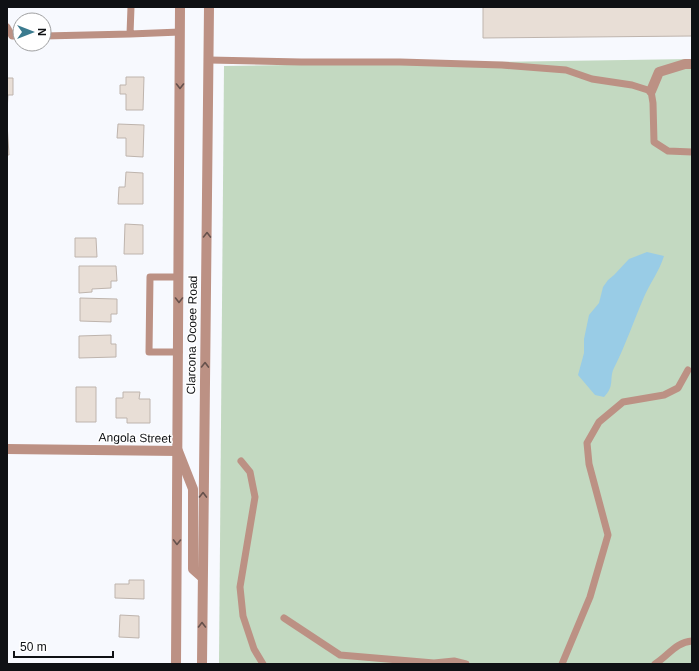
<svg xmlns="http://www.w3.org/2000/svg" width="699" height="671" viewBox="0 0 699 671" font-family="Arial,sans-serif">
  <rect width="100%" height="100%" fill="#f7f9fe"/>
  <path fill="#c3d9c1" d="M 692,59 L 692,664 L 219,664 L 224,66 Z"/>
  <path fill="#99cce6" d="M 647,252 L 664,256 C 659,272 650,283 644,297 C 634,320 626,344 615,366 C 608,378 616,385 604,397 L 595,395 L 578,375 L 584,353 L 584,339 L 589,315 L 599,303 L 603,287 L 608,280 L 614,275 L 629,259 Z"/>
  <path fill="#e8ded6" stroke="#beb4ad" d="M 483,7 L 692,7 L 692,36 L 483,38 Z
    M 126,77 L 144,77 L 143,110 L 126,110 L 126,94 L 120,94 L 120,85 L 126,85 Z
    M 7,78 L 13,78 L 13,95 L 8,95 L 7,111 Z
    M 7,123 L 9,155 L 7,155 Z
    M 118,124 L 144,125 L 143,157 L 126,156 L 126,138 L 117,138 Z
    M 126,172 L 143,173 L 143,204 L 118,204 L 119,187 L 125,187 Z
    M 125,224 L 143,225 L 143,254 L 124,254 Z
    M 75,238 L 96,238 L 97,257 L 75,257 Z
    M 79,266 L 116,266 L 117,281 L 111,281 L 111,288 L 92,289 L 92,292 L 79,293 Z
    M 80,298 L 117,299 L 117,314 L 111,314 L 111,322 L 80,321 Z
    M 111,335 L 111,344 L 116,344 L 116,357 L 79,358 L 79,336 Z
    M 76,387 L 96,387 L 96,422 L 76,422 Z
    M 123,392 L 140,392 L 139,399 L 150,399 L 150,423 L 127,423 L 127,418 L 116,418 L 116,398 L 123,398 Z
    M 129,580 L 144,580 L 144,599 L 115,598 L 115,584 L 129,584 Z
    M 120,615 L 139,616 L 139,638 L 119,637 Z"/>
  <g fill="none" stroke-linecap="round" stroke-linejoin="round">
    <path stroke="#bc9184" stroke-width="7" d="M 131,7 L 130,34 L 180,32
      M 7,27 L 12,36 L 20,36
      M 44,36 L 130,34
      M 209,60 L 301,62 L 400,62 L 502,65 L 566,70 L 592,79 L 632,85 L 651,91 L 653,103 L 654,142 L 668,151 L 692,152
      M 179,352 L 149,352 L 150,277 L 179,277
      M 241,461 L 250,472 L 255,497 L 240,587 L 243,616 L 254,649 L 263,664
      M 284,618 L 340,655 L 434,663 L 454,661 L 466,664
      M 562,664 L 590,597 L 608,535 L 589,464 L 587,443 L 599,422 L 623,402 L 664,395 L 678,388 L 688,370
      M 655,664 C 668,656 676,642 692,641"/>
    <path stroke="#bc9184" stroke-width="10" d="M 651,91 L 659,72 L 685,64 L 692,64
      M 7,449 L 178,451 L 193,489 L 193,569 L 202,577"/>
    <path stroke="#bc9184" stroke-width="10" d="M 176,664 L 180,7
      M 202,664 L 209,7"/>
  </g>
  <defs><path id="oneway-chevron" d="M-2-3.5L2.5 0L-2 3.5" fill="none" stroke-width="1.6" stroke-linecap="round" stroke-linejoin="round"/></defs>
  <g stroke="#66514c">
    <use href="#oneway-chevron" transform="translate(180 86) rotate(90)"/>
    <use href="#oneway-chevron" transform="translate(207 235) rotate(-89)"/>
    <use href="#oneway-chevron" transform="translate(179 300) rotate(90)"/>
    <use href="#oneway-chevron" transform="translate(205 365) rotate(-89)"/>
    <use href="#oneway-chevron" transform="translate(203 495) rotate(-89)"/>
    <use href="#oneway-chevron" transform="translate(177 542) rotate(91)"/>
    <use href="#oneway-chevron" transform="translate(202 625) rotate(-90)"/>
  </g>
  <g text-anchor="middle" stroke-width="3" stroke-linejoin="round" paint-order="stroke">
    <g font-size="12" fill="#0f1114" stroke="#fff">
      <text transform="translate(192 335) rotate(-89)" y="4">Clarcona Ocoee Road</text>
      <text transform="translate(135 438) rotate(1)" y="4">Angola Street</text>
    </g>
  </g>
  <rect width="699" height="671" fill="none" stroke="#0f1114" stroke-width="16"/>
  <g transform="translate(32 32) rotate(90)"><circle r="19" fill="#ffffff" stroke="#9fa0a1"/>
  <path d="M0-3L7 15L0 10L-7 15Z" fill="#3b7b8f"/>
  <text y="-6" font-size="11" font-weight="bold" text-anchor="middle" fill="#0f1114">N</text>
  </g>
  <path d="M14 651v6h99v-6" fill="none" stroke="#0f1114" stroke-width="2"/>
  <text x="20" y="651" font-size="12" fill="#0f1114" stroke="#ffffff" stroke-width="3" paint-order="stroke">50 m</text>
</svg>
